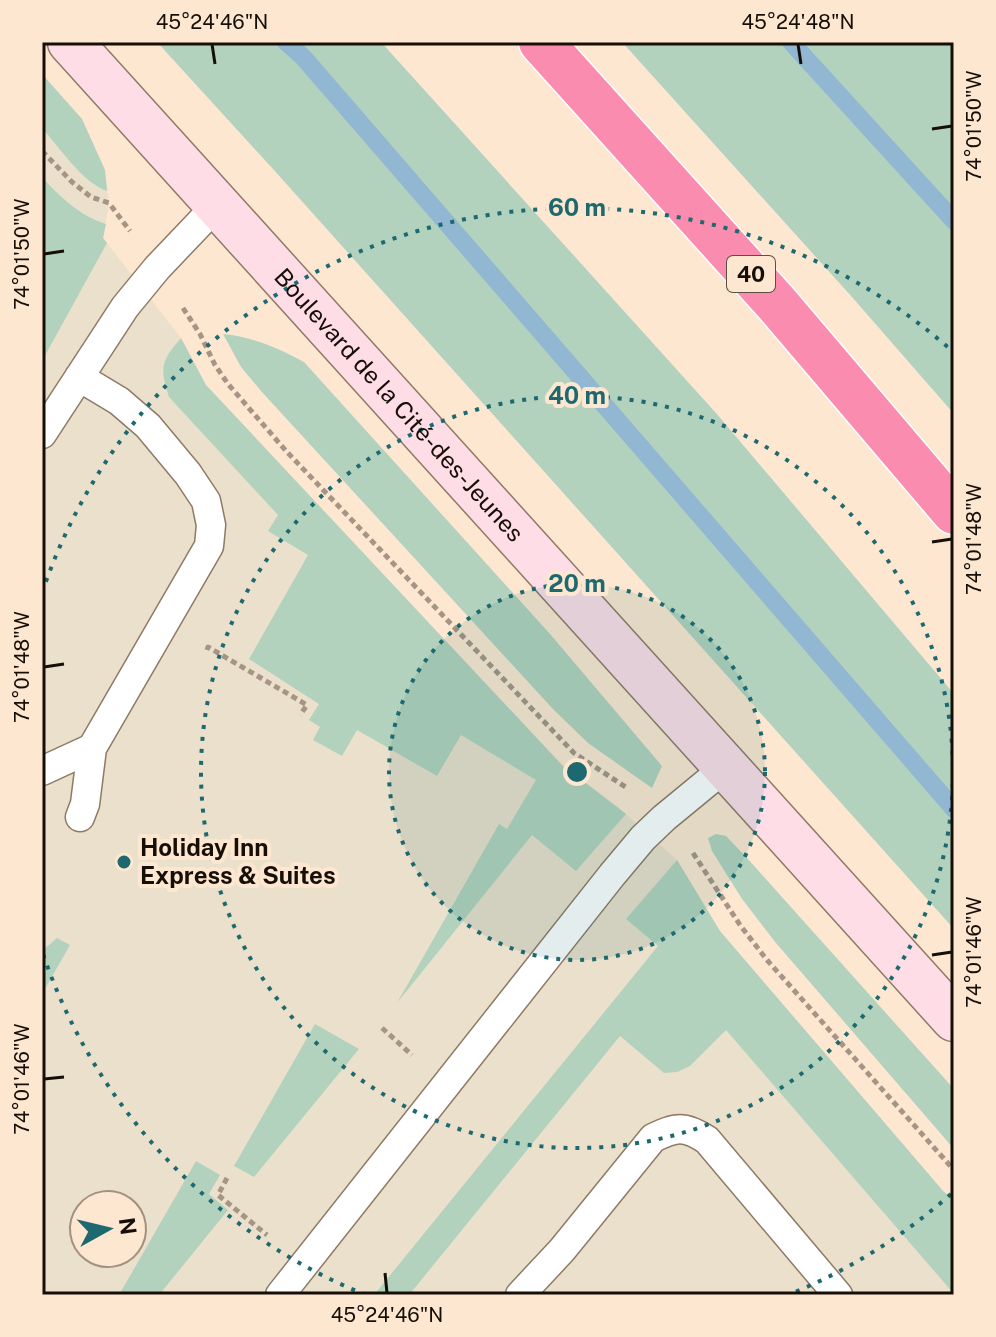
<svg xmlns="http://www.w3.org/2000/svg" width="996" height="1337" viewBox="0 0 996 1337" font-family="'Public Sans',sans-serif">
  <rect width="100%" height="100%" fill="#fee7d1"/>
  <path fill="#ebe0cb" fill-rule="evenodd" d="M 42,74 L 82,119 L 105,170 L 109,203 L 103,238 L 181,338 L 206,385 L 562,765 L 616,805 L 677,860 L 720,931 L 944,1192 L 954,1199 L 954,1295 L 42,1295 ZM 84,1205 L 132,1205 L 132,1253 L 84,1253 Z"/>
  <path fill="#b2d2be" d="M 157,42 L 381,42 L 716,413 L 954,694 L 954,929 L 273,169 Z
    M 622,42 L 954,42 L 954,414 L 852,297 Z
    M 42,74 L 82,119 L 105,170 L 107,191 C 82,182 60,148 42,128 Z
    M 42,177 C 59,196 80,216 106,224 L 103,238 L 107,243 L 42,361 Z
    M 223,334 C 253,337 278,348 304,362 L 550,634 L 662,766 L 652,788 L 588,743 L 552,708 L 261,391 L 241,367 Z
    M 181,338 L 206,385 L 562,765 L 626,814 L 576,871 L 532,835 L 397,1003 L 499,824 L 507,829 L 536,780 L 461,735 L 437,776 L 357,730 L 342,756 L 313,740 L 320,727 L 309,720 L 319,704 L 249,659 L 308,555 L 268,531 L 278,515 L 169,397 C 160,368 160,362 181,338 Z
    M 716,834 L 726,836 L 747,858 L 954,1089 L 954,1149 L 776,943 L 742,899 L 712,851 L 708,838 Z
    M 677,860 L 720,931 L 944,1192 L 954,1199 L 954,1294 L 726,1030 L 690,1066 L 677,1072 L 664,1073 L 620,1036 L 409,1295 L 374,1295 L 658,946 L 626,919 Z
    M 57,938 L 70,945 L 42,994 L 42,951 Z
    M 315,1024 L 359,1049 L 254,1177 L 234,1166 Z
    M 196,1161 L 220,1175 L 209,1194 L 228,1210 L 159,1295 L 119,1295 Z"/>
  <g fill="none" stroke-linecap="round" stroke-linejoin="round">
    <path stroke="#91b7d2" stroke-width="18" d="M 286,42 L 303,57 L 954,809
      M 791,42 L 954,221"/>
    <defs>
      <path id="lane" d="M 42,434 L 125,307 L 157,268 L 218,204
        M 42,771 L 92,748 L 209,546 L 211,525 L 206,501 L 188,474 L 148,426 L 119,401 L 79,377
        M 80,817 L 85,804 L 92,748
        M 280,1295 L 612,875 L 643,838 L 664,818 L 726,767
        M 520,1295 L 562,1250 L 653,1138 C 676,1127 684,1125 707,1140 L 838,1295"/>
      <g id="secondary">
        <path id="s1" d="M 70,42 L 954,1019"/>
      </g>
      <path id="highway" d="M 541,42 L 777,304 L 954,512"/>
    </defs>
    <use href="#lane" stroke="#8e7a66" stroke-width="31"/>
    <use href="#secondary" stroke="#8e7a66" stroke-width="47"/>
    <use href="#highway" stroke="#fff" stroke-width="47"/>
    <path stroke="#a69585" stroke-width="5" stroke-dasharray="6 4" stroke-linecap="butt" d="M 42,151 L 72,182 L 91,197 L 109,203 L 130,231
      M 183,308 L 200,334 L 215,365 L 228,384 L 287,452 L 574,753 L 627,788
      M 207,650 L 208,647 L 307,705 L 300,715
      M 693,853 L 740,925 L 767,960 L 954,1170
      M 382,1028 L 412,1055
      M 227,1178 L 218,1195 L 267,1235"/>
    <use href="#lane" stroke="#fff" stroke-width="28"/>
    <use href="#secondary" stroke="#fedde7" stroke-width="44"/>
    <use href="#highway" stroke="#fa8daf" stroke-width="44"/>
  </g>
  <path fill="none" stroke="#160f08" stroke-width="3" d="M 212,44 L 215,64M 798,44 L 801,64M 932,129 L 952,126M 44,254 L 64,251M 932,542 L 952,539M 44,667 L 64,664M 932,955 L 952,952M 44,1079 L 64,1077M 385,1273 L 387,1293"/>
  <circle cx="577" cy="772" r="188" fill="#1d696f" fill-opacity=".12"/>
  <g fill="none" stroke="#1d696f" stroke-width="4" stroke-dasharray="4 8">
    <circle cx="577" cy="772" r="188"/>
    <circle cx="577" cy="772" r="376"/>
    <path d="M951 1194A564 564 0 0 1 788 1295M366 1295A564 564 0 0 1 42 951M42 593A564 564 0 0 1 951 350"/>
  </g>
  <circle fill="#1d696f" stroke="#fee7d1" stroke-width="3" cx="124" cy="862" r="8"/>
  <g text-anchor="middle" stroke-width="8" stroke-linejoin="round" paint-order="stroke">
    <rect fill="#fee7d1" stroke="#5c5044" stroke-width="2" x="727" y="256" width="48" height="36" rx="6"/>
    <g font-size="22" font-weight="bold" fill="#160f08">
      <text x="751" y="282">40</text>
    </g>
    <g font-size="24" fill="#160f08" stroke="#fee7d1">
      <text dy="8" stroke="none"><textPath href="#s1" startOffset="490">Boulevard de la Cité-des-Jeunes</textPath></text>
    </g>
    <g font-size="24" font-weight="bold" fill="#160f08" stroke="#fee7d1" text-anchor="start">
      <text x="140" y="856">Holiday Inn<tspan x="140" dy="28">Express &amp; Suites</tspan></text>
    </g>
  </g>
  <circle cx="577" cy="772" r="12" fill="#1d696f" stroke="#fee7d1" stroke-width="4"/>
  <g font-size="24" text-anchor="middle" font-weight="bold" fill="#1d696f" stroke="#fee7d1" stroke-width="8" stroke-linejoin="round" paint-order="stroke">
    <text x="577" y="216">60 m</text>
    <text x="577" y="404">40 m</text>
    <text x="577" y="592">20 m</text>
  </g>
  <rect width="996" height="1337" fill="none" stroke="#fee7d1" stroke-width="88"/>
  <g transform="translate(108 1229) rotate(82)"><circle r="38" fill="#fee7d1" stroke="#a19181" stroke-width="2"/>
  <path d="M0-6L14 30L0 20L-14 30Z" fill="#1d696f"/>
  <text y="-12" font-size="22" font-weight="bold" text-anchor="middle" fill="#160f08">N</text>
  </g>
  <rect x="44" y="44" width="908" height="1249" fill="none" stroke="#160f08" stroke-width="3"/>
  <g font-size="20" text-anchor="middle" fill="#160f08">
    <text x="212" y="29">45°24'46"N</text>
    <text x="798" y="29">45°24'48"N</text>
    <text transform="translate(974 126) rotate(-90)" y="7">74°01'50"W</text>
    <text transform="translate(22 254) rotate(-90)" y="7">74°01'50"W</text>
    <text transform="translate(974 539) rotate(-90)" y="7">74°01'48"W</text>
    <text transform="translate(22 667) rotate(-90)" y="7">74°01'48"W</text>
    <text transform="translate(974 952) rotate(-90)" y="7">74°01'46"W</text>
    <text transform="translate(22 1079) rotate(-90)" y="7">74°01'46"W</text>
    <text x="387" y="1322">45°24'46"N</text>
  </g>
</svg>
